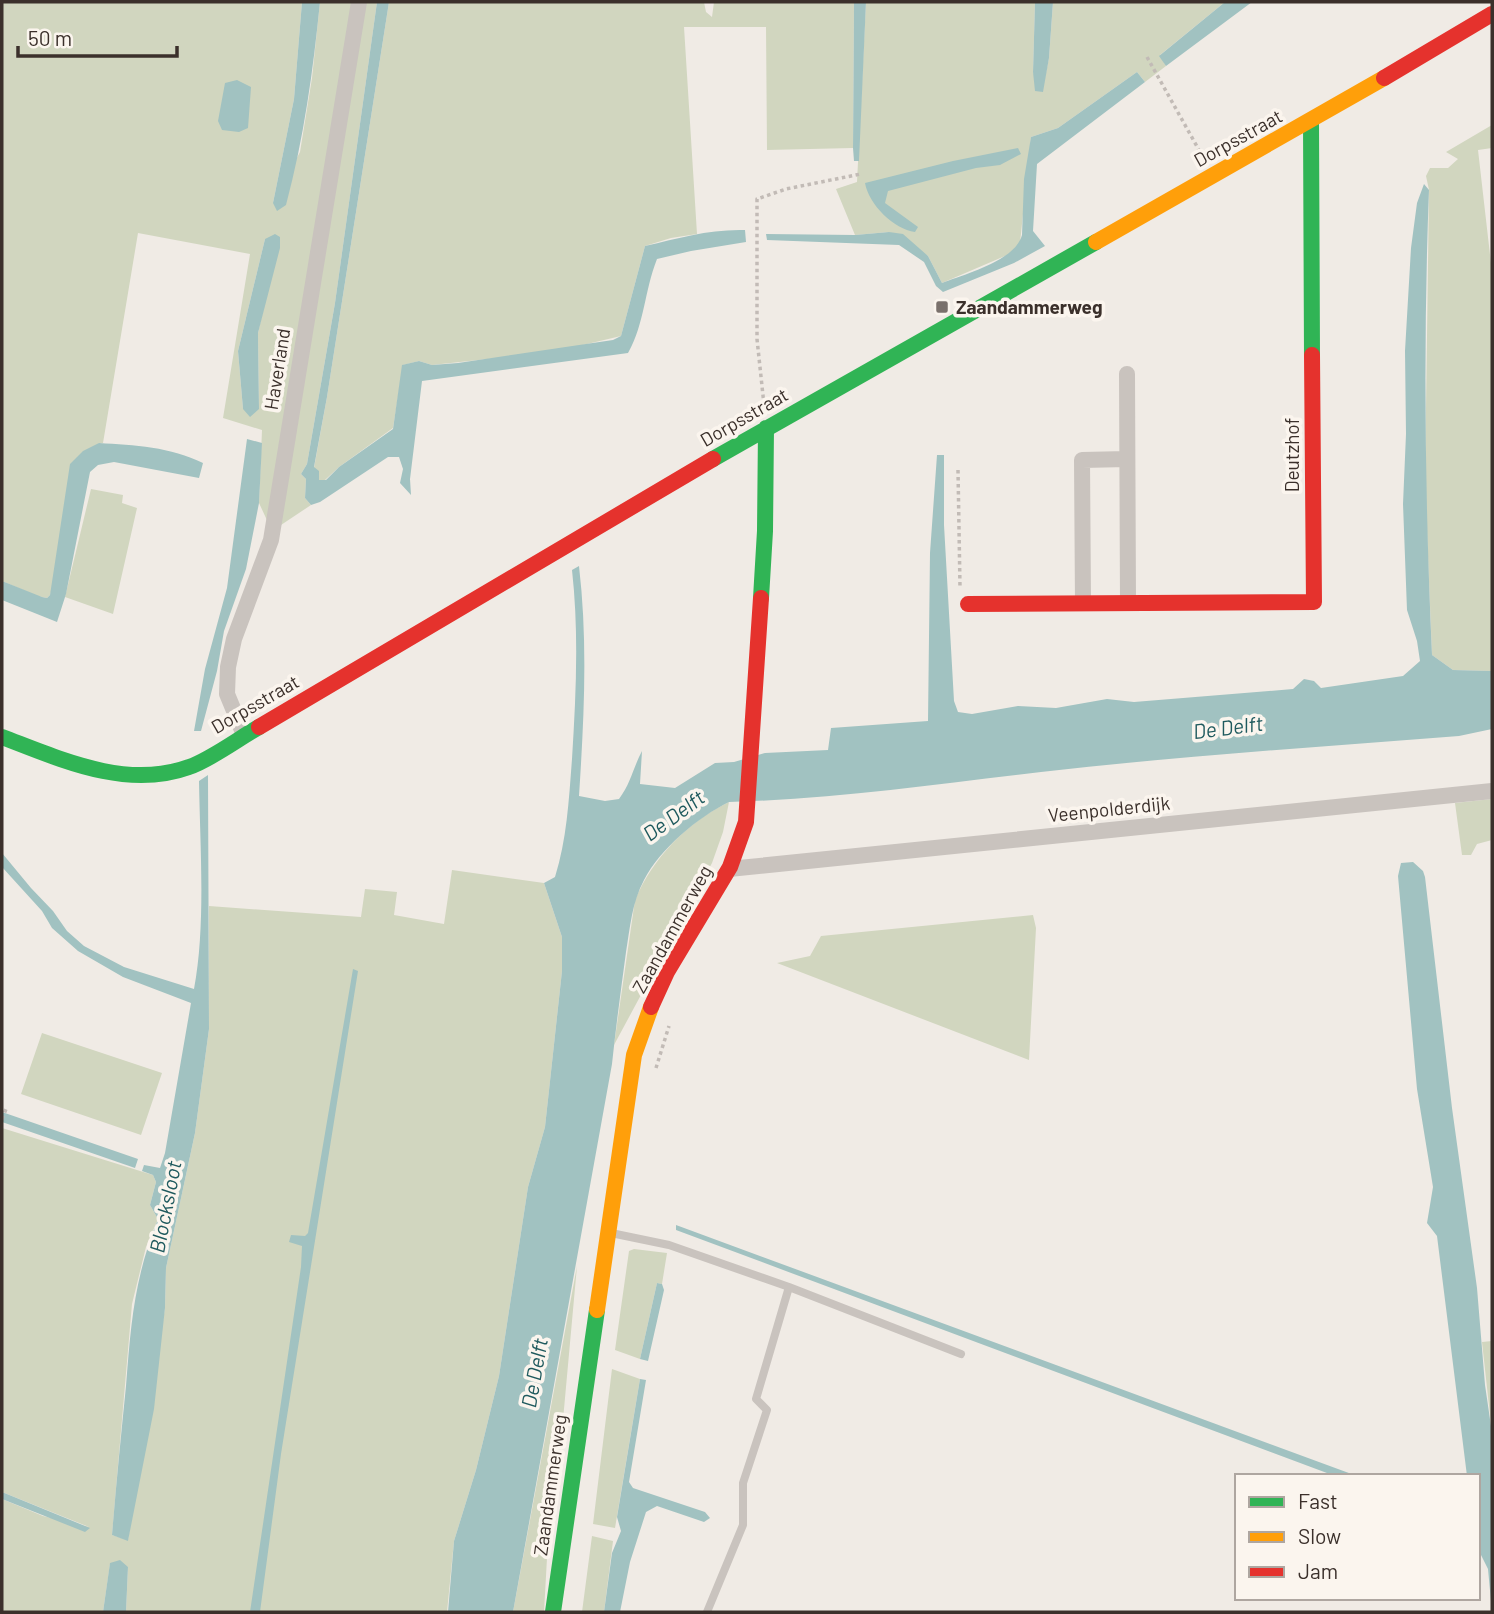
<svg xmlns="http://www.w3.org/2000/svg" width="1494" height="1614" viewBox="0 0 1494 1614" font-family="Barlow,sans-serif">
  <rect width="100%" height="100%" fill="#f0ebe5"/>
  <path fill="#d1d6bf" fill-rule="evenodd" d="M 2,2 L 302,2 L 294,99 L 273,203 L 300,152 L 312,78 L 320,2 L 377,2 L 335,303 L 307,464 L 301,474 L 306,479 L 305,498 L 311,505 L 272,531 L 259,503 L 262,430 L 223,418 L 250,254 L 138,233 L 103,443 L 99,443 L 50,595 L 47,598 L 37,596 L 2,581 ZM 265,239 L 267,292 L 258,333 L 259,409 L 243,409 L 238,351 Z
    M 389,2 L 704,2 L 706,12 L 712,17 L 714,2 L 854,2 L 853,148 L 767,150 L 766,27 L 684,27 L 697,234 L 671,238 L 645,246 L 621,336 L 570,348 L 497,358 L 432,365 L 419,361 L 403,365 L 393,428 L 339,467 L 325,480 L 319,480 L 314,468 L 327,397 Z
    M 866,2 L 1035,2 L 1033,72 L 1042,92 L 1049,58 L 1053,2 L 1225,2 L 1160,55 L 1166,66 L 1145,82 L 1137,72 L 1058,128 L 1031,137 L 1020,243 L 1012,253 L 942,283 L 928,256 L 889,232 L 855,235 L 836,189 L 857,182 Z
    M 1492,125 L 1492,148 L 1478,150 L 1492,272 L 1492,671 L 1453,670 L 1432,655 L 1425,482 L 1429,190 L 1426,176 L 1430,168 L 1448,168 L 1458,159 L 1446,152 Z
    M 91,489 L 123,495 L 122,503 L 137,508 L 113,614 L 65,597 Z
    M 1492,799 L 1492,840 L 1477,844 L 1471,855 L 1462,855 L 1455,803 Z
    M 729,802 L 723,832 L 712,863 L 614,1045 L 635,900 C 653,858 687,822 729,802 Z
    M 452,870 L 544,883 L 562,937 L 562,971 L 545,1127 L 528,1187 L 499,1376 L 476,1470 L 454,1541 L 447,1612 L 126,1612 L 128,1567 L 110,1564 L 103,1612 L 2,1612 L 2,1499 L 43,1516 L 89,1527 L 2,1492 L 2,1128 L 153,1175 L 156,1182 L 150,1205 L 158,1219 L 146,1247 L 132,1304 L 112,1535 L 128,1540 L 165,1308 L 166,1268 L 195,1133 L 209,1029 L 209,906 L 361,917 L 365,889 L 397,892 L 394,915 L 444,924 Z
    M 1033,915 L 1036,928 L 1029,1060 L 777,963 L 810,956 L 821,936 Z
    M 42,1033 L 162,1073 L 141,1135 L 21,1094 Z
    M 634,1249 L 667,1253 L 662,1284 L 657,1283 L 640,1359 L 615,1350 L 629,1251 Z
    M 577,1266 L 559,1464 L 547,1558 L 544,1612 L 513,1612 Z
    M 1492,1341 L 1492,1433 L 1482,1342 Z
    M 612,1369 L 640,1379 L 615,1528 L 593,1524 Z
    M 592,1536 L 613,1541 L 604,1612 L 582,1612 Z"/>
  <path fill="#a1c2c1" d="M 302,2 L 320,2 C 313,71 304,138 286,205 L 277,211 L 273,203 L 294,99 Z
    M 377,2 L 389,2 L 327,397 L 314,467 L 319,471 L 319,480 L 326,480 L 339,467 L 393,429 L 402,365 L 419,361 L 432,365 L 458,363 L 613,340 L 621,336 L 645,246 C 680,238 709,229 745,230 L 746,242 L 691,251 L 657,259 C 644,292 645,322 628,353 L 422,381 L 410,479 L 411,495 L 400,483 L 403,469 L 399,457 L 388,457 L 320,502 L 311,505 L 305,498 L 306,479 L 301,474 L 307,464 L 335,303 Z
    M 854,2 L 866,2 L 859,161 L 854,161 L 853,148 Z
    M 1035,2 L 1053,2 L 1049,58 L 1043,92 L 1035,91 L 1033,72 Z
    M 1225,2 L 1252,2 L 1166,66 L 1159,56 Z
    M 1137,72 L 1145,82 L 1037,164 L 1033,231 L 1045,246 L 1014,263 L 943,292 L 936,286 L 924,262 L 899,245 L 767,240 L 766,234 L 855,235 L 889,232 L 903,234 L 928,256 L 942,283 C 965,274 1015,261 1022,235 L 1024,179 L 1031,137 L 1058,128 Z
    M 237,80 L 251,87 L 248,128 L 239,132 L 222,130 L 218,121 L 225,83 Z
    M 1018,148 L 1021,154 L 1000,165 L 976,168 L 888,191 L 885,203 L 918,227 L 915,232 C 894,229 869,205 865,183 L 953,161 Z
    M 1424,184 L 1429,190 C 1423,345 1425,500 1432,655 L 1453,670 L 1492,671 L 1492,729 L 1459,736 C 1320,747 1180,756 1041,772 C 937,784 835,799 729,802 C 698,817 660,849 644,880 C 632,902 630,928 626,952 C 621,989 616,1026 612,1064 L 513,1612 L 448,1612 L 454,1541 L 476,1470 L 499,1376 L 528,1187 L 545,1127 L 562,971 L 562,937 L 544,883 L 555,877 C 567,839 569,798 572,759 C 576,695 579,633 572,570 L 579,566 C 588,643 584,719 579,796 L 605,801 L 619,799 C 631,783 633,768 642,751 L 640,784 L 675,788 L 715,763 L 734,762 L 765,753 L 828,750 L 831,728 L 928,721 L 930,553 L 937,455 L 944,455 L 944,525 L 954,701 L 958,712 L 972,714 L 1018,706 L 1056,708 L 1107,699 L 1134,702 L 1293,689 L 1304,679 L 1314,681 L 1321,688 L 1403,676 L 1420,661 L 1417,641 L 1407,610 L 1403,504 L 1406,434 L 1405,351 L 1411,248 L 1417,203 Z
    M 275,234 L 280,237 L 280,248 L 258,333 L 259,409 L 250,417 L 243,409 L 238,351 L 265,239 Z
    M 247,439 L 262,443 L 259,503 L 246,569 L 224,631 L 217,671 L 201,731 L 194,731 L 205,669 L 227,588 Z
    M 99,443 C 134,445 171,447 203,463 L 199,478 L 114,462 L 98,465 L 90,472 L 66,594 L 57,622 L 2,600 L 2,581 L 42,597 L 47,598 L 50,595 L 70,464 L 83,451 Z
    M 208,775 L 209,1029 L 195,1133 L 166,1268 L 165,1308 L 154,1409 L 128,1541 L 112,1535 C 116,1485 121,1436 126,1386 C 131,1323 134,1279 158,1219 L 150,1205 L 156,1182 L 153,1175 L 142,1171 L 144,1165 L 160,1168 L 165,1153 L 191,1003 L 123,977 L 78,951 L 52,928 L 42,911 L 2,867 L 2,853 L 31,888 L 53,911 L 67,931 L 84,946 L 124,967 L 194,989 C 206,926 200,846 199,781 Z
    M 1413,862 L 1423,871 L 1425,877 L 1452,1108 L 1477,1288 L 1485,1385 L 1492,1433 L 1492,1612 L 1488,1569 L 1478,1549 L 1478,1476 L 1467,1476 L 1437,1236 L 1427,1223 L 1433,1187 L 1417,1089 L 1398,876 L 1401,863 Z
    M 353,969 L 358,971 L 281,1454 L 260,1612 L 250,1612 L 301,1267 L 302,1246 L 289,1242 L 291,1235 L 305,1236 L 308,1233 Z
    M 2,1112 L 138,1159 L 135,1168 L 2,1122 Z
    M 676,1225 L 1357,1476 L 1335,1476 L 676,1230 Z
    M 657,1283 L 662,1284 L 664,1290 L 648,1361 L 640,1359 Z
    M 640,1379 L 646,1380 L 629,1482 L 633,1488 L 705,1512 L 710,1518 L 704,1522 L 657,1506 L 646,1512 L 630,1562 L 620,1612 L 604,1612 L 612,1553 L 621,1531 L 617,1517 Z
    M 2,1492 L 90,1528 L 85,1532 L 2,1499 Z
    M 120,1560 L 128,1567 L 126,1612 L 103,1612 L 110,1563 Z"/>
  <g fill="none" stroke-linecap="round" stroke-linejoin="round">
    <path stroke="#c2bbb6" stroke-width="3.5" stroke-dasharray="3.5 3.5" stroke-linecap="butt" d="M 1147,57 L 1204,159
      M 764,405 L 757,339 L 757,199 L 786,189 L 861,174
      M 958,470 L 960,587
      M 656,1068 L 669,1026
      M 2,1119 L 6,1109"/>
    <path stroke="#c9c3be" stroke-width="8" d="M 611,1233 L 669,1245 L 789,1287 L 756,1399 L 767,1410 L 743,1483 L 743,1525 L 707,1612
      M 789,1287 L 961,1354"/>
    <path stroke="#c9c3be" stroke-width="16" d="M 1127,374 L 1128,602
      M 1083,603 L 1082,460 L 1127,459
      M 244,735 L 227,694 L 228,667 L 234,639 L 271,540 L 359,2
      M 729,869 L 1492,791"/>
    <path stroke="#30b455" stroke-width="16" d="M 1311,121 L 1312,355
      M 713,459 L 1096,242
      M 761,598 L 765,531 L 766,428
      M 2,737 C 60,759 126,790 189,767 C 210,760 238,739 259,727
      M 553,1612 L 597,1310"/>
    <path stroke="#ff9f0a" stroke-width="16" d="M 1096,242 L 1384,78
      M 597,1310 L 634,1055 L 651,1007"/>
    <path stroke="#e5322d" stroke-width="16" d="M 1384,78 L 1492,14
      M 968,604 L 1314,602 L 1312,355
      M 259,727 L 713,459
      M 651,1007 L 667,972 L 730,867 L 746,822 L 761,598"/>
  </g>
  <rect fill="#7a716c" stroke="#fbf5ee" stroke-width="2.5" x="935" y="300" width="14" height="14" rx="3.5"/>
  <g text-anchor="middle" stroke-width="7" stroke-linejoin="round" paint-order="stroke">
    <g font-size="19" fill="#3b302b" stroke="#fbf5ee">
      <text transform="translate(1238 138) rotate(-29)" y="7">Dorpsstraat</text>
      <text transform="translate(277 369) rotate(-81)" y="7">Haverland</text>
      <text transform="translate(744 417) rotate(-30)" y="7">Dorpsstraat</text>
      <text transform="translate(1292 455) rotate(-90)" y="7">Deutzhof</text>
      <text transform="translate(255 704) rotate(-30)" y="7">Dorpsstraat</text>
      <text transform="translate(1109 809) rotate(-6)" y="7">Veenpolderdijk</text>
      <text transform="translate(672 929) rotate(-61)" y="7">Zaandammerweg</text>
      <text transform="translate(550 1485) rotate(-82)" y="7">Zaandammerweg</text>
    </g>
    <g font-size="19" font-weight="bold" fill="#3b302b" stroke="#fbf5ee" text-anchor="start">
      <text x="956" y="314">Zaandammerweg</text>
    </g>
    <g font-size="21" font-style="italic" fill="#1f5a5e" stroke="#fbf5ee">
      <text transform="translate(1228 728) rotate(-7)" y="7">De Delft</text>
      <text transform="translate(674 816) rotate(-36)" y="7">De Delft</text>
      <text transform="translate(166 1207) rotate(-79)" y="7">Blocksloot</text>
      <text transform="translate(535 1373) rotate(-80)" y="7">De Delft</text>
    </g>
  </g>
  <rect width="1494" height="1614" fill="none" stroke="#3b302b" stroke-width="7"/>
  <rect x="1235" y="1474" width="245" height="126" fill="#fbf5ee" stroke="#aea6a0" stroke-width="2"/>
  <rect x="1249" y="1497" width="35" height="10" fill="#30b455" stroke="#aea6a0" stroke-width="2"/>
  <text x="1298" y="1509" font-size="21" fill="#3b302b">Fast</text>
  <rect x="1249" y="1532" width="35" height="10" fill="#ff9f0a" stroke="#aea6a0" stroke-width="2"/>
  <text x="1298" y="1544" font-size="21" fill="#3b302b">Slow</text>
  <rect x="1249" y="1567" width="35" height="10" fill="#e5322d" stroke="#aea6a0" stroke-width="2"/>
  <text x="1298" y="1579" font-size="21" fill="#3b302b">Jam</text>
  <path d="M18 46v10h159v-10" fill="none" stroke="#3b302b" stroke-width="3.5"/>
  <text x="28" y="46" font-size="21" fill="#3b302b" stroke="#fbf5ee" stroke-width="5" paint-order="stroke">50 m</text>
</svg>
